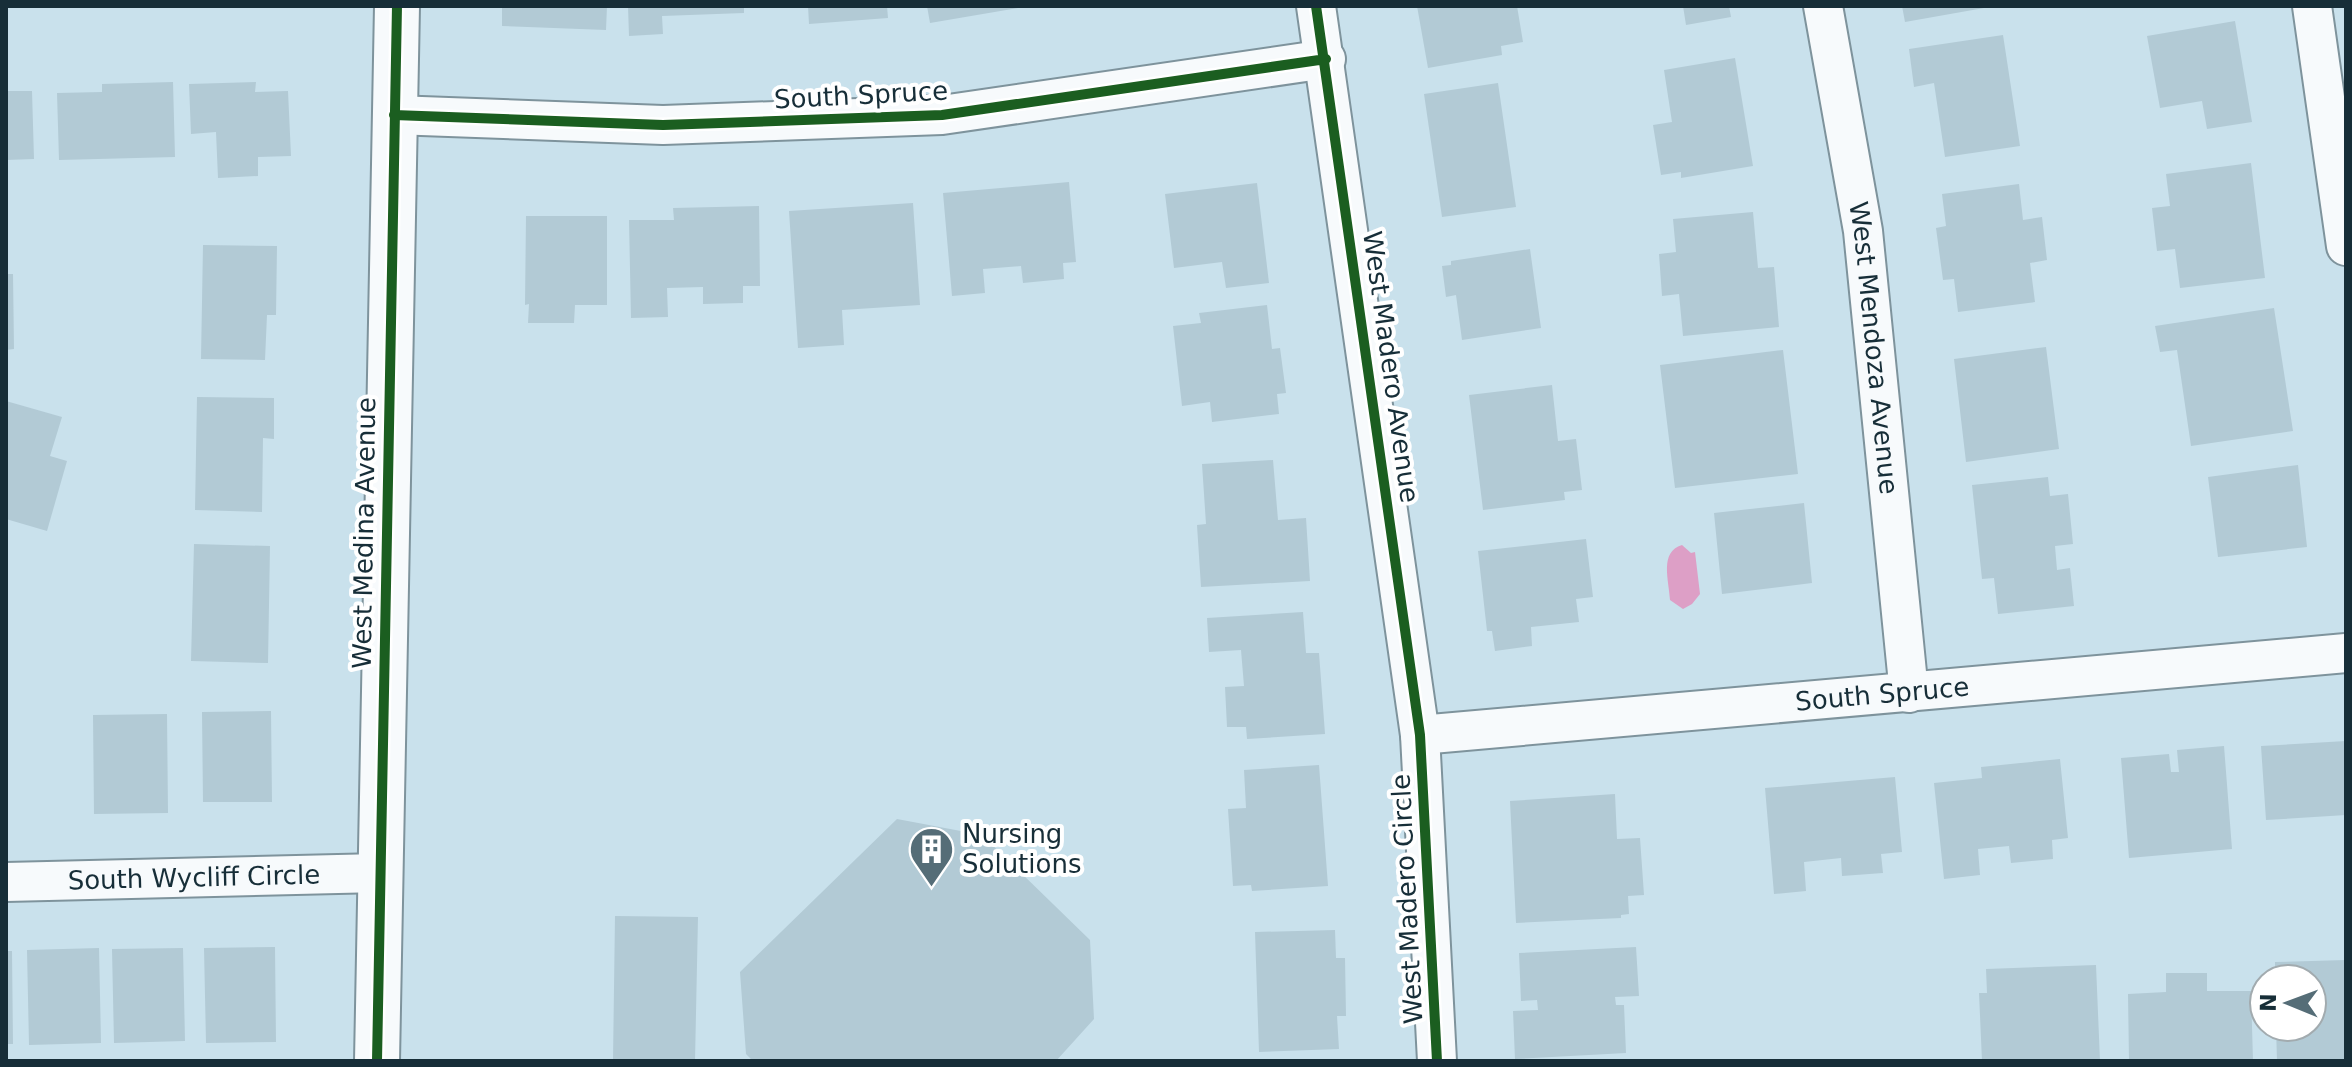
<svg xmlns="http://www.w3.org/2000/svg" width="2352" height="1067" viewBox="0 0 2352 1067" font-family="'DejaVu Sans',sans-serif">
  <rect width="100%" height="100%" fill="#c9e1ec"/>
  <path fill="#dd9fc6" d="M 1682,545 L 1691,553 L 1695,552 L 1700,594 L 1692,604 L 1683,609 L 1670,600 C 1669,580 1659,552 1682,545 Z"/>
  <path fill="#b2cad5" d="M 502,6 L 607,6 L 606,30 L 502,26 Z
    M 628,6 L 744,6 L 744,13 L 662,16 L 663,34 L 629,36 Z
    M 808,6 L 887,6 L 888,18 L 809,24 Z
    M 927,6 L 1018,6 L 1018,8 L 930,23 Z
    M 1417,6 L 1517,6 L 1523,42 L 1501,46 L 1502,55 L 1428,68 Z
    M 1683,6 L 1729,6 L 1731,17 L 1686,25 Z
    M 1902,6 L 1984,6 L 1984,8 L 1905,22 Z
    M 2235,21 L 2252,122 L 2207,129 L 2202,101 L 2160,108 L 2147,36 Z
    M 2003,35 L 2020,146 L 1945,157 L 1934,83 L 1914,87 L 1909,49 Z
    M 1735,58 L 1753,166 L 1681,178 L 1681,172 L 1661,175 L 1653,125 L 1672,122 L 1664,70 Z
    M 173,82 L 175,157 L 59,160 L 57,93 L 102,92 L 102,84 Z
    M 256,82 L 255,92 L 288,91 L 291,156 L 258,157 L 258,176 L 218,178 L 216,132 L 191,134 L 189,84 Z
    M 1498,83 L 1516,207 L 1442,217 L 1424,94 Z
    M 6,91 L 32,91 L 34,159 L 6,160 Z
    M 2251,163 L 2265,278 L 2180,288 L 2175,249 L 2157,251 L 2152,208 L 2170,206 L 2166,174 Z
    M 1069,182 L 1076,262 L 1063,263 L 1064,279 L 1023,283 L 1021,266 L 983,269 L 985,293 L 952,296 L 943,193 Z
    M 1257,183 L 1269,283 L 1226,288 L 1222,262 L 1174,268 L 1165,194 Z
    M 2019,184 L 2023,220 L 2042,217 L 2047,260 L 2030,263 L 2035,302 L 1958,312 L 1954,279 L 1943,280 L 1936,228 L 1946,226 L 1942,194 Z
    M 913,203 L 920,305 L 842,310 L 844,345 L 798,348 L 789,211 Z
    M 759,206 L 760,286 L 743,286 L 743,303 L 703,304 L 703,287 L 667,288 L 668,317 L 631,318 L 629,220 L 674,220 L 673,208 Z
    M 1753,212 L 1758,268 L 1774,267 L 1779,327 L 1683,336 L 1679,294 L 1662,296 L 1659,254 L 1676,252 L 1673,219 Z
    M 526,216 L 607,216 L 607,305 L 575,305 L 574,323 L 528,323 L 529,304 L 525,305 Z
    M 203,245 L 277,246 L 276,315 L 267,315 L 265,360 L 201,359 Z
    M 1530,249 L 1541,328 L 1462,340 L 1456,295 L 1446,297 L 1442,266 L 1451,265 L 1451,261 Z
    M 6,274 L 13,274 L 14,349 L 6,350 Z
    M 1267,305 L 1272,349 L 1280,348 L 1286,393 L 1277,394 L 1279,414 L 1212,422 L 1210,402 L 1182,406 L 1173,326 L 1201,323 L 1199,313 Z
    M 2274,308 L 2293,431 L 2191,446 L 2177,350 L 2160,352 L 2155,326 Z
    M 2046,347 L 2059,449 L 1966,462 L 1954,359 Z
    M 1783,350 L 1798,474 L 1675,488 L 1660,365 Z
    M 1552,385 L 1558,441 L 1576,439 L 1582,490 L 1564,492 L 1565,500 L 1483,510 L 1469,395 Z
    M 197,397 L 274,398 L 274,439 L 263,438 L 262,512 L 195,510 Z
    M 6,401 L 62,417 L 50,456 L 67,461 L 47,531 L 6,519 Z
    M 1273,460 L 1278,520 L 1306,518 L 1310,581 L 1201,587 L 1197,525 L 1206,524 L 1202,464 Z
    M 2298,465 L 2307,547 L 2218,557 L 2208,477 Z
    M 2048,477 L 2050,496 L 2068,494 L 2073,544 L 2055,546 L 2057,570 L 2070,568 L 2074,606 L 1998,614 L 1994,578 L 1982,579 L 1972,485 Z
    M 1804,503 L 1812,583 L 1722,594 L 1714,513 Z
    M 1586,539 L 1593,597 L 1576,599 L 1579,622 L 1531,627 L 1532,646 L 1495,651 L 1492,631 L 1487,631 L 1478,551 Z
    M 194,544 L 270,546 L 268,663 L 191,661 Z
    M 1303,612 L 1306,653 L 1319,653 L 1325,734 L 1247,739 L 1246,727 L 1227,727 L 1225,687 L 1244,686 L 1241,650 L 1209,652 L 1207,618 Z
    M 271,711 L 272,802 L 203,802 L 202,712 Z
    M 167,714 L 168,813 L 94,814 L 93,715 Z
    M 2346,741 L 2346,815 L 2266,820 L 2261,746 Z
    M 2224,746 L 2232,849 L 2129,858 L 2121,758 L 2169,754 L 2171,772 L 2179,772 L 2177,750 Z
    M 2060,759 L 2068,838 L 2052,840 L 2053,859 L 2011,863 L 2009,846 L 1978,849 L 1980,875 L 1944,879 L 1934,783 L 1982,778 L 1981,767 Z
    M 1319,765 L 1328,886 L 1252,891 L 1251,885 L 1233,886 L 1228,809 L 1246,808 L 1244,770 Z
    M 1895,777 L 1902,852 L 1881,854 L 1883,873 L 1842,876 L 1841,858 L 1804,862 L 1806,891 L 1774,894 L 1765,788 Z
    M 1615,794 L 1617,839 L 1640,838 L 1644,895 L 1628,896 L 1629,914 L 1621,915 L 1621,918 L 1516,923 L 1510,801 Z
    M 897,819 L 982,835 L 1090,940 L 1094,1019 L 1056,1061 L 753,1061 L 746,1054 L 740,972 Z
    M 615,916 L 698,917 L 695,1061 L 613,1061 Z
    M 1335,930 L 1336,958 L 1345,958 L 1346,1016 L 1337,1016 L 1339,1049 L 1259,1052 L 1255,932 Z
    M 275,947 L 276,1042 L 206,1043 L 204,948 Z
    M 1636,947 L 1639,996 L 1615,997 L 1616,1005 L 1624,1005 L 1626,1053 L 1515,1059 L 1513,1011 L 1538,1010 L 1537,1000 L 1521,1001 L 1519,953 Z
    M 99,948 L 101,1043 L 29,1045 L 27,950 Z
    M 183,948 L 185,1041 L 114,1043 L 112,949 Z
    M 6,951 L 12,951 L 13,1044 L 6,1044 Z
    M 2346,960 L 2346,1061 L 2277,1061 L 2276,1027 L 2312,1027 L 2312,979 L 2275,979 L 2275,962 Z
    M 2096,965 L 2100,1061 L 1982,1061 L 1979,993 L 1987,993 L 1986,969 Z
    M 2166,973 L 2207,973 L 2207,991 L 2251,991 L 2253,1061 L 2129,1061 L 2128,994 L 2166,992 Z"/>
  <g fill="none" stroke-linecap="round" stroke-linejoin="round">
    <defs>
      <g id="minor">
        <path d="M 1316,6 L 1420,735 L 1437,1061"/>
        <path id="s1" d="M 1823,6 L 1863,231 L 1909,693"/>
        <path d="M 2312,6 L 2346,246"/>
        <path d="M 394,115 L 663,125 L 942,115 L 1326,59"/>
        <path id="s2" d="M 1420,735 L 2346,653"/>
        <path id="s3" d="M 6,882 L 380,873"/>
      </g>
      <path id="tertiary" d="M 377,1061 L 397,6"/>
    </defs>
    <use href="#minor" stroke="#7e939c" stroke-width="42"/>
    <use href="#tertiary" stroke="#7e939c" stroke-width="48"/>
    <use href="#minor" stroke="#f7fafc" stroke-width="38"/>
    <use href="#tertiary" stroke="#f7fafc" stroke-width="44"/>
    <defs>
      <path id="cycleway" d="M 1316,6 L 1420,735 L 1437,1061
        M 394,115 L 663,125 L 942,115 L 1326,59
        M 377,1061 L 397,6"/>
    </defs>
    <use href="#cycleway" stroke="#fff" stroke-width="15"/>
    <use href="#cycleway" stroke="#1b5e20" stroke-width="10"/>
  </g>
  <defs>
    <symbol id="building-pin" viewBox="-11 -11 22 30"><path d="M0 17L-7.5 6A9.5 9.5 0 1 1 7.5 6Z" fill="#556d77" stroke="#fff"/><path d="M-4-6H4V6H1V3H-1V6H-4ZM-2.5-4.3h1.7v1.8h-1.7ZM.8-4.3h1.7v1.8H.8ZM-2.5-1h1.7V.8h-1.7ZM.8-1h1.7V.8H.8Z" fill="#fff"/></symbol>
  </defs>
  <g fill-rule="evenodd">
    <use href="#building-pin" x="906" y="824" width="51" height="69"/>
  </g>
  <g text-anchor="middle" stroke-width="8" stroke-linejoin="round" paint-order="stroke">
    <g font-size="26" fill="#172e38" stroke="#fff">
      <text transform="translate(861 95) rotate(-3)" y="9">South Spruce</text>
      <text dy="9" stroke="none"><textPath href="#s1" startOffset="346">West Mendoza Avenue</textPath></text>
      <text transform="translate(1391 367) rotate(82)" y="9">West Madero Avenue</text>
      <text transform="translate(364 533) rotate(-89)" y="9">West Medina Avenue</text>
      <text dy="9" stroke="none"><textPath href="#s2" startOffset="464">South Spruce</textPath></text>
      <text dy="9" stroke="none"><textPath href="#s3" startOffset="188">South Wycliff Circle</textPath></text>
      <text transform="translate(1407 899) rotate(-93)" y="9">West Madero Circle</text>
    </g>
    <g font-size="26" fill="#172e38" stroke="#fff" text-anchor="start">
      <text x="962" y="843">Nursing<tspan x="962" dy="30">Solutions</tspan></text>
    </g>
  </g>
  <rect width="2352" height="1067" fill="none" stroke="#172e38" stroke-width="16"/>
  <g transform="translate(2288 1003) rotate(271)"><circle r="38" fill="#ffffff" stroke="#a2abaf" stroke-width="2"/>
  <path d="M0-6L14 30L0 20L-14 30Z" fill="#556d77"/>
  <text y="-12" font-size="22" font-weight="bold" text-anchor="middle" fill="#172e38">N</text>
  </g>
</svg>
